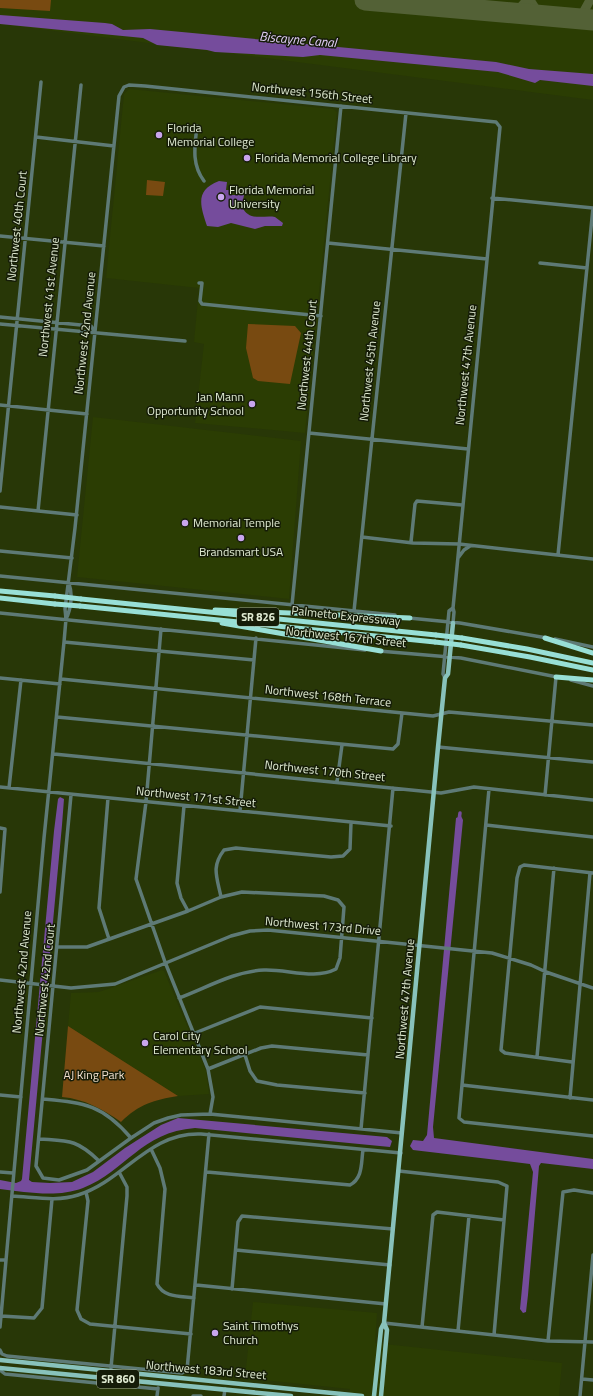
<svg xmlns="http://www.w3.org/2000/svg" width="593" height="1396" viewBox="0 0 593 1396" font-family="'Titillium Web',sans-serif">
  <rect width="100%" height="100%" fill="#283707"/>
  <path fill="#2b3d03" d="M 0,0 L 593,0 L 593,100 L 0,24 Z
    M 129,89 L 333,109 L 337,112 L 305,433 L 195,423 L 204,344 L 194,342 L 199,288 L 106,278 L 124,94 Z
    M 93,417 L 301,441 L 289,599 L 77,577 Z
    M 162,970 L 164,971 L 202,1061 L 206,1071 L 209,1094 L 178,1096 L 68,1026 L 71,993 L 99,992 Z
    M 253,1302 L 377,1313 L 375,1343 L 562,1363 L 559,1396 L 349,1396 L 350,1389 L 245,1378 Z"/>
  <path fill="#784a11" d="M 0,0 L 51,0 L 50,11 L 0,8 Z
    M 147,180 L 165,182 L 163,196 L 146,195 Z
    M 248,324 L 295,326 L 301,333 L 290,384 L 258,381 L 253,378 L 246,348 Z
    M 68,1026 L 178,1096 C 154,1100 139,1104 121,1122 C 103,1109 84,1099 62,1097 Z"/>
  <path fill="#754c9c" d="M 0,15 L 105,23 L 112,24 L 123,30 L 150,29 L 496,62 L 529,69 L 593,74 L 593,86 L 540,80 L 535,83 L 498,72 L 320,55 L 303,57 L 215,52 L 207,50 L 157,45 L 143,38 L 0,24 Z
    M 219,181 L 227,182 L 226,190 L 230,190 L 230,195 L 244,195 L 242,206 C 248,222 263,215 275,217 L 283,223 L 282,226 L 265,226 L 255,229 L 231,223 L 218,227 L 207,226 C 200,205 195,190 219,181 Z
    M 60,797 L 64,799 L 62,825 L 29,1180 L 32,1182 L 50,1183 L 72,1182 L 93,1172 L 125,1148 L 161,1125 L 178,1118 L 387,1137 L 392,1141 L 390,1147 L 195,1128 C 141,1132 126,1171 83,1188 C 57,1198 26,1192 0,1189 L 0,1180 L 16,1183 L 21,1181 L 22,1179 L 54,831 L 58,799 Z
    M 461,816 L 463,820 L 433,1127 L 434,1138 L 593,1159 L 593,1169 L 541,1163 L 539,1166 L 528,1295 L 526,1312 L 523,1313 L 520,1309 L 533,1172 L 530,1164 L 413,1150 L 410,1146 L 413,1140 L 423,1141 L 427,1135 L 456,818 Z"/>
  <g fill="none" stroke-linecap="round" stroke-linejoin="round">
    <path stroke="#754c9c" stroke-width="3.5" d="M 459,820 L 460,813"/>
    <path stroke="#536136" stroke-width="9" d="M 383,0 L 389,2
      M 530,0 L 537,11 L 549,16
      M 511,13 L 518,10 L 527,0
      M 567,18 L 583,13 L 590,0"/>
    <path stroke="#536136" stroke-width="21" d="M 365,0 L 593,20"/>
    <path stroke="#5e7a76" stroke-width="3.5" d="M 197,126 C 195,145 191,164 204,181
      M 36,137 L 114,146
      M 492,198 L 593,208
      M 0,236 L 104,246
      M 328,243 L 487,259
      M 540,263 L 587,268
      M 199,283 L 202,283 L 200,301 L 202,304 L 321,316
      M 0,317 L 91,326 L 95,332
      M 0,324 L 185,341
      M 0,405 L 87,414
      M 309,433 L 468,449
      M 0,491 L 41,82
      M 0,507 L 77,515
      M 38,511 L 81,85
      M 362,537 L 413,543 L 459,544 L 593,559
      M 411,542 L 415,504 L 417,501 L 462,505
      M 0,551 L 72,558
      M 558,555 L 593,208
      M 458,558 L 464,550 L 470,546
      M 0,576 L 395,615
      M 292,605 L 341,106
      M 354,611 L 406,113
      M 0,613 L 365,650
      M 409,618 L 460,623 L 547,638
      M 66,619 C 71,609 73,594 69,584
      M 161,629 L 146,802 L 136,879 L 165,962 L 208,1069 L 213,1097 L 210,1114
      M 555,639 L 593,647
      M 64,642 L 254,660
      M 379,651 L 461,658 L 557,677
      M 0,678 L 60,684
      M 445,678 L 443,674 L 449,611 L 453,608
      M 61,679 L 433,716 L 449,712 L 593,725
      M 571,680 L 593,686
      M 57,717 L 393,749 L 398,744 L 402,713
      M 438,747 L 593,762
      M 54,754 L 441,793 L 474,787 L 593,800
      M 337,782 L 342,745
      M 0,787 L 391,826
      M 9,788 L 21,680
      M 489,789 L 459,1118 L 464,1122 L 593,1136
      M 71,795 L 36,1166 L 43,1178 L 59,1180 L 87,1170 L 131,1138 L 154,1123 L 168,1118 L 181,1115 L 210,1114 L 402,1133
      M 545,795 L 556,677
      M 108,798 L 99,908 L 109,939
      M 184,806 L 177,883 L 181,898 L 188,911
      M 240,811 L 256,638
      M 486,825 L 593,837
      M 0,828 L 5,829 L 0,892
      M 221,897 C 217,877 211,867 224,850 L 236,848 L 331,857 L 343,856 L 350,849 L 351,823
      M 58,947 L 87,947 L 188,911 L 221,897 L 242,892 L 324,896 L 338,900 L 344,907 L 340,958 L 336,969 C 315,980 287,969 264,970 C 235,971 206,988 179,998
      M 0,980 L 71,988 L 115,984 L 231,936 L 250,931 L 268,930 L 492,953 L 531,965 L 546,972 L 593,988
      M 195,1033 L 260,1007 L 372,1018
      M 245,1055 L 250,1071 L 257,1081 L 277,1085 L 365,1093
      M 537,1057 L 554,868
      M 572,1062 L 505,1053 L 501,1050 L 517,878 L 520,867 L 524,865 L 593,873
      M 208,1069 L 261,1048 L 272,1046 L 368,1055
      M 462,1085 L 593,1100
      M 0,1095 L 21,1097
      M 570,1098 L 590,873
      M 43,1099 C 84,1103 102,1104 131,1138
      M 361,1129 L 393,788
      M 40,1139 C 68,1141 76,1139 98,1160
      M 151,1149 L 160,1168 L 165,1189 L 157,1284 C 164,1298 181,1296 194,1298
      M 399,1171 L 498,1182 L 507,1186 L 494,1335
      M 0,1172 L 13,1173
      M 207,1172 L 350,1185 C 363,1178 361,1163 363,1150
      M 86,1192 L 88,1201 L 77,1310 L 81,1319 L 90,1324 L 191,1334
      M 12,1196 C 34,1197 57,1202 78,1195 C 124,1181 148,1132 201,1134 L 401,1153
      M 236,1250 L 390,1265
      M 0,1260 L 6,1260
      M 196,1285 L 386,1304
      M 232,1289 L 238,1222 L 242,1216 L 393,1229
      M 1,1316 L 34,1318 L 42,1308 L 52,1199
      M 384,1323 L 548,1341 L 593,1342
      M 0,1327 L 44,838 L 64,642 L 66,619 L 65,609 L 75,528 L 119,96 L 124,87 L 129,85 L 145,86 L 496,122 L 500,127 L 453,608 L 454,612 L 453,623
      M 422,1327 L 433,1215 L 437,1212 L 504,1220
      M 458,1331 L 469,1216
      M 548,1341 L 563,1192 L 574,1190 L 593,1193
      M 0,1350 L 2,1354 L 7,1356 L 182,1373 L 187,1370 L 209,1134
      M 111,1368 L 127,1196 L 127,1187 L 119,1172
      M 0,1370 L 5,1374 L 158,1389
      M 582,1379 L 593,1380
      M 157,1396 L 158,1388
      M 193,1396 L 201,1396
      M 224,1396 L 225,1389
      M 580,1396 L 593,1255"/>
    <path stroke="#88c2bb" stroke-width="4.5" d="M 0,1360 L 362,1396
      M 0,1368 L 291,1396
      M 374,1396 L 381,1329 L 384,1323 L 438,747 L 445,678 L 448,674 L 453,623
      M 381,1396 L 387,1330 L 384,1323"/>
    <path stroke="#98dfd6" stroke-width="5" d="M 0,591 L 55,596
      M 0,598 L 55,604
      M 81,599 L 436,635
      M 80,606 L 435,642
      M 215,610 L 410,618
      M 222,623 L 381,651
      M 462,638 L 527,649 L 593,663
      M 545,638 L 593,653
      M 461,645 L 530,657 L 593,670
      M 556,677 L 593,680"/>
    <path stroke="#98dfd6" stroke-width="5" d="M 55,596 L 81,599
      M 55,604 L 80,606
      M 436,635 L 462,638
      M 435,642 L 461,645"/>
  </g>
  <g fill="#c9a5ee" stroke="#151c08" stroke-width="1.5">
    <circle cx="159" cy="135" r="4"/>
    <circle cx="247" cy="158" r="4"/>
    <circle cx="221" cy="197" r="4"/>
    <circle cx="252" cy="404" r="4"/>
    <circle cx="185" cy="523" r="4"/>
    <circle cx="241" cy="538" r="4"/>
    <circle cx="145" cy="1043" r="4"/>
    <circle cx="215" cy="1333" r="4"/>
  </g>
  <g text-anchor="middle" stroke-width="3" stroke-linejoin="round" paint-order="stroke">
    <g fill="#151c08" stroke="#a3ad95" stroke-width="1">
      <rect x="237" y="608" width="42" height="18" rx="3"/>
      <rect x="97" y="1370" width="42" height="18" rx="3"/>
    </g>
    <g font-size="11" font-weight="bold" fill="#e0ebd2">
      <text x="258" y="621">SR 826</text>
      <text x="118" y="1383">SR 860</text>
    </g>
    <g font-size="12" fill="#e0ebd2" stroke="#151c08">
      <text transform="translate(312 93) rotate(6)" y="4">Northwest 156th Street</text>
      <text transform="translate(17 226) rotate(-84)" y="4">Northwest 40th Court</text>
      <text transform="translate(49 297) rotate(-84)" y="4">Northwest 41st Avenue</text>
      <text transform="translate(85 333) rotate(-84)" y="4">Northwest 42nd Avenue</text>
      <text transform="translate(307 355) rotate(-84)" y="4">Northwest 44th Court</text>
      <text transform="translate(370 361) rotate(-84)" y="4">Northwest 45th Avenue</text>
      <text transform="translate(466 365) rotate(-84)" y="4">Northwest 47th Avenue</text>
      <text transform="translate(346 616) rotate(6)" y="4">Palmetto Expressway</text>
      <text transform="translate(346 637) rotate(6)" y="4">Northwest 167th Street</text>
      <text transform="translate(328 696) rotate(6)" y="4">Northwest 168th Terrace</text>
      <text transform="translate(325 771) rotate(6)" y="4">Northwest 170th Street</text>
      <text transform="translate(196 797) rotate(6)" y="4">Northwest 171st Street</text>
      <text transform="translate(323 926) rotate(5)" y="4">Northwest 173rd Drive</text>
      <text transform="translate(22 972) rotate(-85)" y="4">Northwest 42nd Avenue</text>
      <text transform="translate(45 980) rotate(-84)" y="4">Northwest 42nd Court</text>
      <text transform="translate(405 999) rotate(-85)" y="4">Northwest 47th Avenue</text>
      <text transform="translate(206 1370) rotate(5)" y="4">Northwest 183rd Street</text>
    </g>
    <g font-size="12" fill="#e0ebd2" stroke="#151c08" text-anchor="start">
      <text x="167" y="132">Florida<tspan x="167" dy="14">Memorial College</tspan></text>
      <text x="255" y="162">Florida Memorial College Library</text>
      <text x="229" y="194">Florida Memorial<tspan x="229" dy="14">University</tspan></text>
      <text x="244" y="401" text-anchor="end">Jan Mann<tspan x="244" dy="14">Opportunity School</tspan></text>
      <text x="193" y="527">Memorial Temple</text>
      <text x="241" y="556" text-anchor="middle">Brandsmart USA</text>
      <text x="153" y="1040">Carol City<tspan x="153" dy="14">Elementary School</tspan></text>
      <text x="223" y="1330">Saint Timothys<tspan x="223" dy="14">Church</tspan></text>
    </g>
    <g font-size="12" fill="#f0decc" stroke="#151c08">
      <text x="94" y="1079">AJ King Park</text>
    </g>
    <g font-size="13" font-style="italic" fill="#e3cffa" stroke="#151c08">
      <text transform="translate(298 39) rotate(5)" y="5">Biscayne Canal</text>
    </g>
  </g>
</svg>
